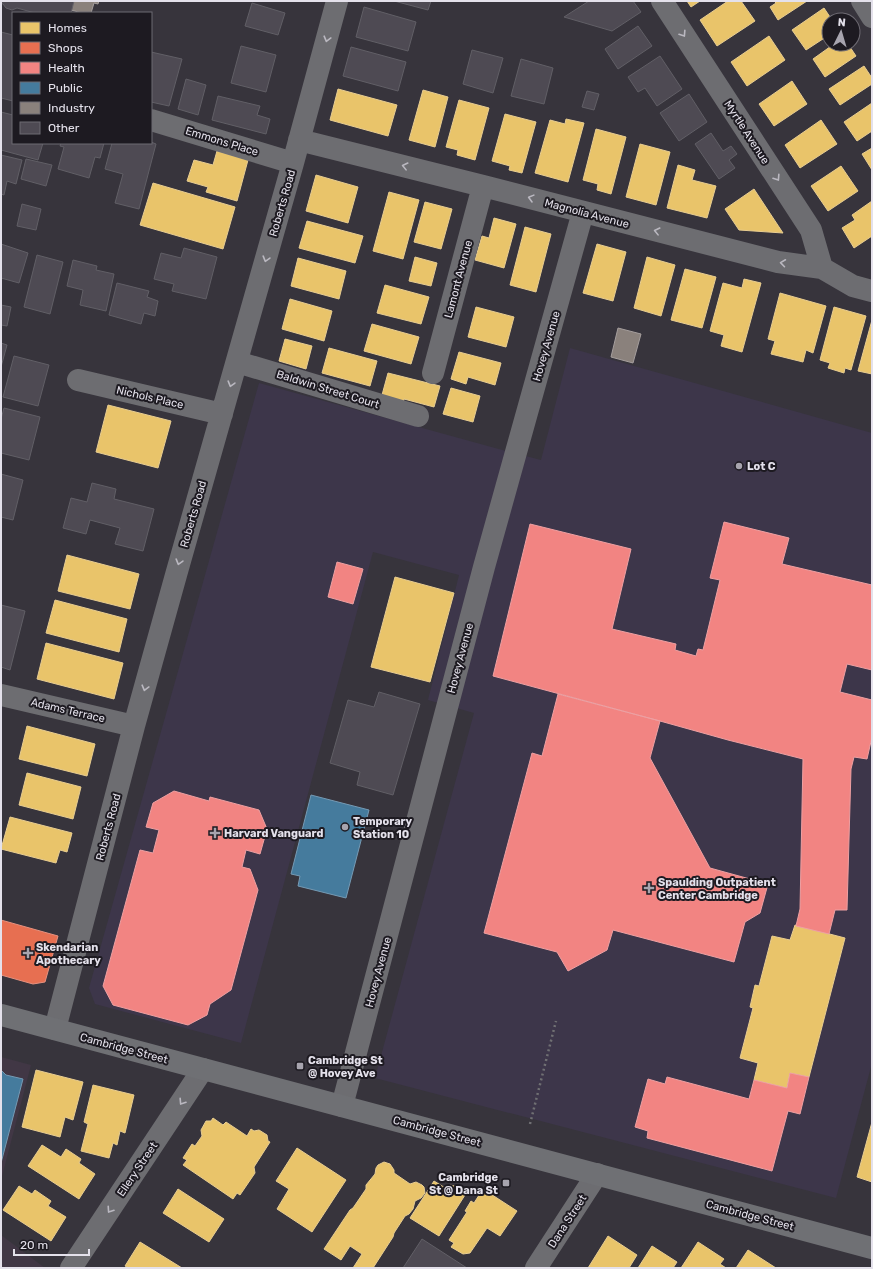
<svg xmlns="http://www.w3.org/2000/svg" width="873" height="1269" viewBox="0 0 873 1269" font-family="Rubik,sans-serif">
  <rect width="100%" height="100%" fill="#37343c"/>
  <path fill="#3d364a" d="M 570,348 L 872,433 L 872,1063 L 836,1198 L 375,1078 L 474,713 L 428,700 L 459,575 L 373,552 L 241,1043 L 95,1004 L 89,988 L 259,383 L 495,448 L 541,460 Z"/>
  <path fill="#413745" d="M 1,1057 L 31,1065 L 1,1180 Z
    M 1,1235 L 45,1268 L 1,1268 Z"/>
  <path fill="#e9c46a" stroke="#e8cd91" d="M 687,1 L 700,1 L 691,7 Z
    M 728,1 L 741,1 L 755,21 L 717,46 L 700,20 Z
    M 774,1 L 807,1 L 778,20 L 770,7 L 776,3 Z
    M 824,8 L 832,20 L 829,20 L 829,35 L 806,50 L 792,30 Z
    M 769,36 L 785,60 L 747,86 L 731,62 Z
    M 834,44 L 848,44 L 856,56 L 825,77 L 813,59 Z
    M 864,66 L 872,78 L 872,84 L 840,105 L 829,89 Z
    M 792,81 L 807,104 L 774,126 L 759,104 Z
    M 338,89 L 397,105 L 388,136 L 330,120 Z
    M 423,90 L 448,97 L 435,147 L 409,140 Z
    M 459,100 L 489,108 L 475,160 L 457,155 L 458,150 L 446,147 Z
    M 872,103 L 872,131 L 857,141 L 844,122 Z
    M 505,114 L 536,122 L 522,173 L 509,170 L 510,166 L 492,161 Z
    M 566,119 L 584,123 L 568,182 L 535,173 L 550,120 L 565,124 Z
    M 821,120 L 837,144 L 800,168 L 785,145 Z
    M 596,129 L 626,137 L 611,194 L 597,190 L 598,184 L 583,180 Z
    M 640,144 L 670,152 L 656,205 L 626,197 Z
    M 872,148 L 872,170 L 862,154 Z
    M 217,151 L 248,160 L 237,201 L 206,192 L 208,187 L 187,181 L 194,160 L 213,165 Z
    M 678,165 L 695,170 L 692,180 L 716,186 L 707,218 L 667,208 Z
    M 841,166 L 858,191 L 828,211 L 811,186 Z
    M 316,175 L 358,187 L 348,223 L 306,211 Z
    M 153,183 L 235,207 L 223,249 L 140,225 Z
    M 754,189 L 783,233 L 739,230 L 725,209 Z
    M 389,192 L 419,200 L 403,259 L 373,251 Z
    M 872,201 L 872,236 L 854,248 L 842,228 L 855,220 L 852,215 Z
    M 425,202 L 452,209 L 441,249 L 414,242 Z
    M 494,218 L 516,224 L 504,268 L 475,260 L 482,236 L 489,238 Z
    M 307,221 L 363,236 L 355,263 L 299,248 Z
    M 525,227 L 551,234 L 536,292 L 510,285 Z
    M 597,244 L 626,252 L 613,301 L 583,293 Z
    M 415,257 L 437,263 L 431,286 L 409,281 Z
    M 647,257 L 675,265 L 661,316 L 634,308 Z
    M 298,258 L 346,271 L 339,299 L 291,286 Z
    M 685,269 L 716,277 L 702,328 L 671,320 Z
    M 744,279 L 761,283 L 742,352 L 721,346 L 724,335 L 710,331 L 723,283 L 742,288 Z
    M 385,285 L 429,297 L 421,324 L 377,313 Z
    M 780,293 L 826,306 L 813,353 L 806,350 L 803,362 L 771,354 L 775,341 L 768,339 Z
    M 290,299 L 332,311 L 324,341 L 282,329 Z
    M 476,307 L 514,317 L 506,347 L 468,337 Z
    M 834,307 L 866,316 L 851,370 L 845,368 L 844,373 L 828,368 L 830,363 L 820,360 Z
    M 872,320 L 872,374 L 858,371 Z
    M 372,324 L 419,337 L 411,364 L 364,351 Z
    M 285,339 L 312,346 L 306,369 L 279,361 Z
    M 329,348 L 377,361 L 370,386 L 322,373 Z
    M 459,352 L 501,363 L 495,385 L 468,377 L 466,384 L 451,379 Z
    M 388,373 L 440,386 L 434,407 L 404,399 L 401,411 L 379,406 Z
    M 451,388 L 480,396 L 473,422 L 443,414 Z
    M 108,405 L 171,421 L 158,468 L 96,452 Z
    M 67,555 L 139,574 L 130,609 L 58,591 Z
    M 395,577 L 454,593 L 430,682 L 371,667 Z
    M 55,600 L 127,619 L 119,652 L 46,633 Z
    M 46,643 L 123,663 L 114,699 L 37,679 Z
    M 27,726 L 95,744 L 87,776 L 19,759 Z
    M 27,773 L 81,787 L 73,819 L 19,805 Z
    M 10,817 L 72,833 L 67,852 L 60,850 L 56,863 L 1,849 Z
    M 795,925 L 845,938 L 809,1077 L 790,1073 L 787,1088 L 754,1080 L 758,1063 L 740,1058 L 753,1008 L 750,1007 L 755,985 L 759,986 L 772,936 L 790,940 Z
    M 36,1070 L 83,1082 L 73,1120 L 65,1117 L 60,1137 L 22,1127 Z
    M 93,1085 L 134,1095 L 125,1133 L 120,1131 L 117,1145 L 113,1143 L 109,1158 L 81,1151 L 88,1124 L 84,1122 Z
    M 213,1118 L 223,1125 L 226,1122 L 247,1136 L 251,1129 L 254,1131 L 259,1130 L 267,1135 L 268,1141 L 270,1142 L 254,1167 L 255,1173 L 240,1195 L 237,1193 L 233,1199 L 183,1165 L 187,1160 L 183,1158 L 192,1144 L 195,1146 L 202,1136 L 201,1130 L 206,1121 L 211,1121 Z
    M 872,1122 L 872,1182 L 857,1177 Z
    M 42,1145 L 61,1157 L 66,1149 L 81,1159 L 79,1163 L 95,1174 L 79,1199 L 28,1166 Z
    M 297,1148 L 346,1180 L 312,1232 L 277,1209 L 289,1189 L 276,1181 Z
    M 384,1162 L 390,1164 L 394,1170 L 394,1173 L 410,1184 L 416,1182 L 422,1185 L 424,1187 L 425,1193 L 421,1198 L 415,1201 L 413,1209 L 409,1214 L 405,1216 L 394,1233 L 393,1237 L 373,1268 L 353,1268 L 362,1254 L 350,1246 L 341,1260 L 324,1249 L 350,1210 L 353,1208 L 366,1189 L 366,1185 L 375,1174 L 376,1168 L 378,1165 Z
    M 434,1181 L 447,1189 L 450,1185 L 459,1187 L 463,1190 L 465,1195 L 439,1236 L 410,1218 Z
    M 19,1186 L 32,1194 L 35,1190 L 51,1201 L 48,1206 L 66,1217 L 51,1241 L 3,1210 Z
    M 178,1189 L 224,1219 L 209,1242 L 163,1213 Z
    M 483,1189 L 517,1211 L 500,1236 L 487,1228 L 470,1253 L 463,1254 L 451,1247 L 454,1243 L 449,1240 L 467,1212 L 465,1211 L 471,1201 L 474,1203 Z
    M 608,1236 L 637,1255 L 629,1268 L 588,1268 Z
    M 140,1242 L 182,1268 L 129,1268 L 125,1266 Z
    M 698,1242 L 724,1259 L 720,1264 L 726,1268 L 681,1268 Z
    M 652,1246 L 677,1262 L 673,1268 L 638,1268 Z
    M 748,1250 L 776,1268 L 736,1268 Z"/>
  <path fill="#e76f51" stroke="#e6917f" d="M 1,920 L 58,936 L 45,982 L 33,984 L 1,975 Z"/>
  <path fill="#f28482" stroke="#eea0a2" d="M 724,522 L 789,538 L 782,564 L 872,585 L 872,670 L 847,664 L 840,692 L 872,700 L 872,737 L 867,759 L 854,757 L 851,769 L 847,910 L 835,910 L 829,934 L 796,926 L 800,909 L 803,759 L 728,740 L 660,721 L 493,676 L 530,524 L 631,549 L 612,629 L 676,644 L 675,650 L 696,656 L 698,649 L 703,650 L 720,580 L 710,578 Z
    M 337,562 L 363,569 L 353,604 L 328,597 Z
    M 558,694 L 660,721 L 650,758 L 710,868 L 768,884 L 760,913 L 745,922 L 734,962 L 613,930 L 607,950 L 568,971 L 557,952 L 484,933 L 532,753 L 542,756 Z
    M 174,791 L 209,801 L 210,797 L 259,810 L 267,829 L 260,854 L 246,850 L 242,867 L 250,869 L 258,890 L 231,990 L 210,1004 L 207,1015 L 188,1025 L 113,1005 L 103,986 L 140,850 L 153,853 L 159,830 L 146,827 L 153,803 Z
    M 790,1073 L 809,1077 L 800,1114 L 788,1111 L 772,1171 L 647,1138 L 648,1131 L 635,1127 L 648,1079 L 665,1084 L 667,1077 L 749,1099 L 754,1080 L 787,1088 Z"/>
  <path fill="#457b9d" stroke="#759ab4" d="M 311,795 L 369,810 L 346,898 L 298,886 L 300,876 L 291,874 Z
    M 1,1070 L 6,1075 L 23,1079 L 1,1163 Z"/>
  <path fill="#8a817c" stroke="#a59e9d" d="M 74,1 L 99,1 L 98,4 L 94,3 L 91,13 L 82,13 L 71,10 Z
    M 618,328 L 641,334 L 633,363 L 611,357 Z"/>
  <path fill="#4e4a53" stroke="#615f66" d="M 1,1 L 74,1 L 71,13 L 35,13 L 17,8 L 12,10 L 6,8 L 3,4 L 1,3 Z
    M 394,1 L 431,1 L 428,10 Z
    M 589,1 L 633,1 L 641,12 L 612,31 L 564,17 Z
    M 252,3 L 285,13 L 278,35 L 245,26 Z
    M 364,7 L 416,22 L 408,51 L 356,37 Z
    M 638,26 L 652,46 L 618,69 L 605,49 Z
    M 1,32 L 13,35 L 13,101 L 1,98 Z
    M 241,46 L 276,55 L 266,92 L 231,83 Z
    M 351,47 L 406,62 L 398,91 L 343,76 Z
    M 472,50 L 503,58 L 493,93 L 463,84 Z
    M 151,52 L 182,59 L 169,106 L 151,102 Z
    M 660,56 L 682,89 L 657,106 L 645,88 L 638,92 L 628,77 Z
    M 521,59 L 553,68 L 544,104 L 511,96 Z
    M 186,79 L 206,85 L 198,115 L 178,109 Z
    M 587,91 L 599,94 L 594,110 L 582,107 Z
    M 689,94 L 707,122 L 679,141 L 660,113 Z
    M 218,96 L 260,106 L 257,115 L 270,119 L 266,134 L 212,120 Z
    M 1,112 L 13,115 L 13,143 L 43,143 L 38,160 L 1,150 Z
    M 711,133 L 723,151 L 731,146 L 737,154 L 729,160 L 735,168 L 719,179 L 695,144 Z
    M 151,142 L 156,144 L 139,209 L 115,203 L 123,174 L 105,169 L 112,143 Z
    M 61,143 L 104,143 L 100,158 L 95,157 L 89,178 L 58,169 L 64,147 L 60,146 Z
    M 1,155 L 22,160 L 16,184 L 7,181 L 4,195 L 1,194 Z
    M 26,159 L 52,165 L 46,186 L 21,179 Z
    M 22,204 L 41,209 L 36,230 L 17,226 Z
    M 1,244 L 28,253 L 19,283 L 1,278 Z
    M 184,248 L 217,257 L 206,299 L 172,291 L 174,284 L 154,279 L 161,253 L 181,258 Z
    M 37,255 L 63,262 L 50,314 L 24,307 Z
    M 73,260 L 97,266 L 96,270 L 114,274 L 106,311 L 80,305 L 83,290 L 67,286 Z
    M 117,283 L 149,291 L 147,297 L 158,301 L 155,316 L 144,313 L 141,324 L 109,315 Z
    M 1,305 L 11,307 L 7,326 L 1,325 Z
    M 1,343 L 7,345 L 1,367 Z
    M 14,356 L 49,365 L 38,406 L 3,397 Z
    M 4,408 L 40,417 L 29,460 L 1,453 L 1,419 Z
    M 1,474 L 23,480 L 13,520 L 1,517 Z
    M 92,483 L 116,489 L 114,499 L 154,509 L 143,551 L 115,544 L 120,528 L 90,520 L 86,534 L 63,528 L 71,498 L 87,502 Z
    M 1,605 L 25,611 L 10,670 L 1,667 Z
    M 379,692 L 420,704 L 393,795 L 357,785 L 360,772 L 330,763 L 348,700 L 374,707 Z
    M 422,1239 L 467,1268 L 403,1268 Z"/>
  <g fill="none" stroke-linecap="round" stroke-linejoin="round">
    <path stroke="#707073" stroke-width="2.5" stroke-dasharray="2 3" stroke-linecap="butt" d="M 530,1124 L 556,1021"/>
    <path stroke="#6d6d71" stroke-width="22" d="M 662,1 L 811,230 L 822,268
      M 862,1 L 872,17
      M 151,120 L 293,163
      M 299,140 L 483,186 L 778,262 L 822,268 L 853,286 L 872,291
      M 237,362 L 418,416
      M 433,373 L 483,186
      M 78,380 L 222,414
      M 1,695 L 134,726
      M 55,1029 L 134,726 L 176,575 L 293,163 L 337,1
      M 342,1106 L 484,567 L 583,212
      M 71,1268 L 203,1069
      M 536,1268 L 597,1174"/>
    <path stroke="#6f7074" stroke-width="22" d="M 1,1015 L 872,1248"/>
  </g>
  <defs><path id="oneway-chevron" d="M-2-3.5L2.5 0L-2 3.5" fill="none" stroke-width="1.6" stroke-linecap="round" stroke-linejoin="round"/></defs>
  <g stroke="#bab8c0">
    <use href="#oneway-chevron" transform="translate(683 34) rotate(57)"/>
    <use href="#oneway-chevron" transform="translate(327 39) rotate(105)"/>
    <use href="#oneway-chevron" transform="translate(405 166) rotate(-166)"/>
    <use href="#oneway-chevron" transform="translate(777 178) rotate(57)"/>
    <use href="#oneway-chevron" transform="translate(531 198) rotate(-165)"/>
    <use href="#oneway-chevron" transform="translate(657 231) rotate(-166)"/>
    <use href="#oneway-chevron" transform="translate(266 259) rotate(106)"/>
    <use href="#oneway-chevron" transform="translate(783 263) rotate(-172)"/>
    <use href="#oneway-chevron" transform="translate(231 384) rotate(106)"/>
    <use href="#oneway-chevron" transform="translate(179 562) rotate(106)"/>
    <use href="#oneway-chevron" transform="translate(145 688) rotate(105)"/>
    <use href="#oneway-chevron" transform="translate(182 1102) rotate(123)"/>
    <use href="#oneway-chevron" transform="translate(110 1210) rotate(124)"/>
  </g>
  <g fill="#a7a4ae" stroke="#1d1a21" stroke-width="1.5">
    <circle cx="739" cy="466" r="4"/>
    <circle cx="345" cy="827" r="4"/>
    <path d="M213 827h4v4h4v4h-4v4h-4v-4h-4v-4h4z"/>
    <path d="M647 882h4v4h4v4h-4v4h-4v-4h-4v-4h4z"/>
    <path d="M26 947h4v4h4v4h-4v4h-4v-4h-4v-4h4z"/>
    <rect x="296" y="1062" width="8" height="8" rx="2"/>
    <rect x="502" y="1179" width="8" height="8" rx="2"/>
  </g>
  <g text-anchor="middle" stroke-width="4" stroke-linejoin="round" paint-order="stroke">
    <g font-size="11" fill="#e4e1eb" stroke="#1d1a21">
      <text transform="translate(747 132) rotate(57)" y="4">Myrtle Avenue</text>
      <text transform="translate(222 141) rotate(17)" y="4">Emmons Place</text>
      <text transform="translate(282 203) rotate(-74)" y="4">Roberts Road</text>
      <text transform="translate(587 213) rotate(15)" y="4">Magnolia Avenue</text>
      <text transform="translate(458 279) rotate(-75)" y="4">Lamont Avenue</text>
      <text transform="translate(546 346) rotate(-74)" y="4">Hovey Avenue</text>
      <text transform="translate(328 389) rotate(17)" y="4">Baldwin Street Court</text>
      <text transform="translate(150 397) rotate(13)" y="4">Nichols Place</text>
      <text transform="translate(193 514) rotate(-74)" y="4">Roberts Road</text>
      <text transform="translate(460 658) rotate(-75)" y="4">Hovey Avenue</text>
      <text transform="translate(68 710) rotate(13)" y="4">Adams Terrace</text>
      <text transform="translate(108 827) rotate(-75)" y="4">Roberts Road</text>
      <text transform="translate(378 972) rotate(-75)" y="4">Hovey Avenue</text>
      <text transform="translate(124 1048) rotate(15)" y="4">Cambridge Street</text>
      <text transform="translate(437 1131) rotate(15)" y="4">Cambridge Street</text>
      <text transform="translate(137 1169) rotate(-56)" y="4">Ellery Street</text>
      <text transform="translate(750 1215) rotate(15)" y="4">Cambridge Street</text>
      <text transform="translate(567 1221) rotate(-57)" y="4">Dana Street</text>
    </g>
    <g font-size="11" font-weight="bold" fill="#e4e1eb" stroke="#1d1a21" text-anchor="start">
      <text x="747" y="470">Lot C</text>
      <text x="353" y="825">Temporary<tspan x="353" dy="13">Station 10</tspan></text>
      <text x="224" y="837">Harvard Vanguard</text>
      <text x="658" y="886">Spaulding Outpatient<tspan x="658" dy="13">Center Cambridge</tspan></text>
      <text x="36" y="951">Skendarian<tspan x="36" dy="13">Apothecary</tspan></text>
      <text x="308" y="1064">Cambridge St<tspan x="308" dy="13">@ Hovey Ave</tspan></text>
      <text x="498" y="1181" text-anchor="end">Cambridge<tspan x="498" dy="13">St @ Dana St</tspan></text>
    </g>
  </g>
  <rect width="873" height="1269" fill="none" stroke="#e4e1eb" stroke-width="4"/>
  <rect x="12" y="12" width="140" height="132" fill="#1d1a21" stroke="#6d6a72"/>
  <rect x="20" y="22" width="20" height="12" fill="#e9c46a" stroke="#6d6a72"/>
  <text x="48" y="32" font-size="12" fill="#e4e1eb">Homes</text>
  <rect x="20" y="42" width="20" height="12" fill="#e76f51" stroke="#6d6a72"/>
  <text x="48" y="52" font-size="12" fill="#e4e1eb">Shops</text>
  <rect x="20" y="62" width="20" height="12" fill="#f28482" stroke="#6d6a72"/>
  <text x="48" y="72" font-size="12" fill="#e4e1eb">Health</text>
  <rect x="20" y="82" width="20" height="12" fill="#457b9d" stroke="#6d6a72"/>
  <text x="48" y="92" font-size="12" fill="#e4e1eb">Public</text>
  <rect x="20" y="102" width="20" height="12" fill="#8a817c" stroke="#6d6a72"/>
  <text x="48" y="112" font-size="12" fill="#e4e1eb">Industry</text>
  <rect x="20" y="122" width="20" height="12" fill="#4e4a53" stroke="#6d6a72"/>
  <text x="48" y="132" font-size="12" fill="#e4e1eb">Other</text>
  <g transform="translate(841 32) rotate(5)"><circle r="19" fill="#1d1a21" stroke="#6d6a72"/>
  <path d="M0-3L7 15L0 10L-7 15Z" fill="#a7a4ae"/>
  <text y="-6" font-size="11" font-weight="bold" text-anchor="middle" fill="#e4e1eb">N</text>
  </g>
  <path d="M14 1249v6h75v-6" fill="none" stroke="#e4e1eb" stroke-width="2"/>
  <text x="20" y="1249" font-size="12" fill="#e4e1eb" stroke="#1d1a21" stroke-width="3" paint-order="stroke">20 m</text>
</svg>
